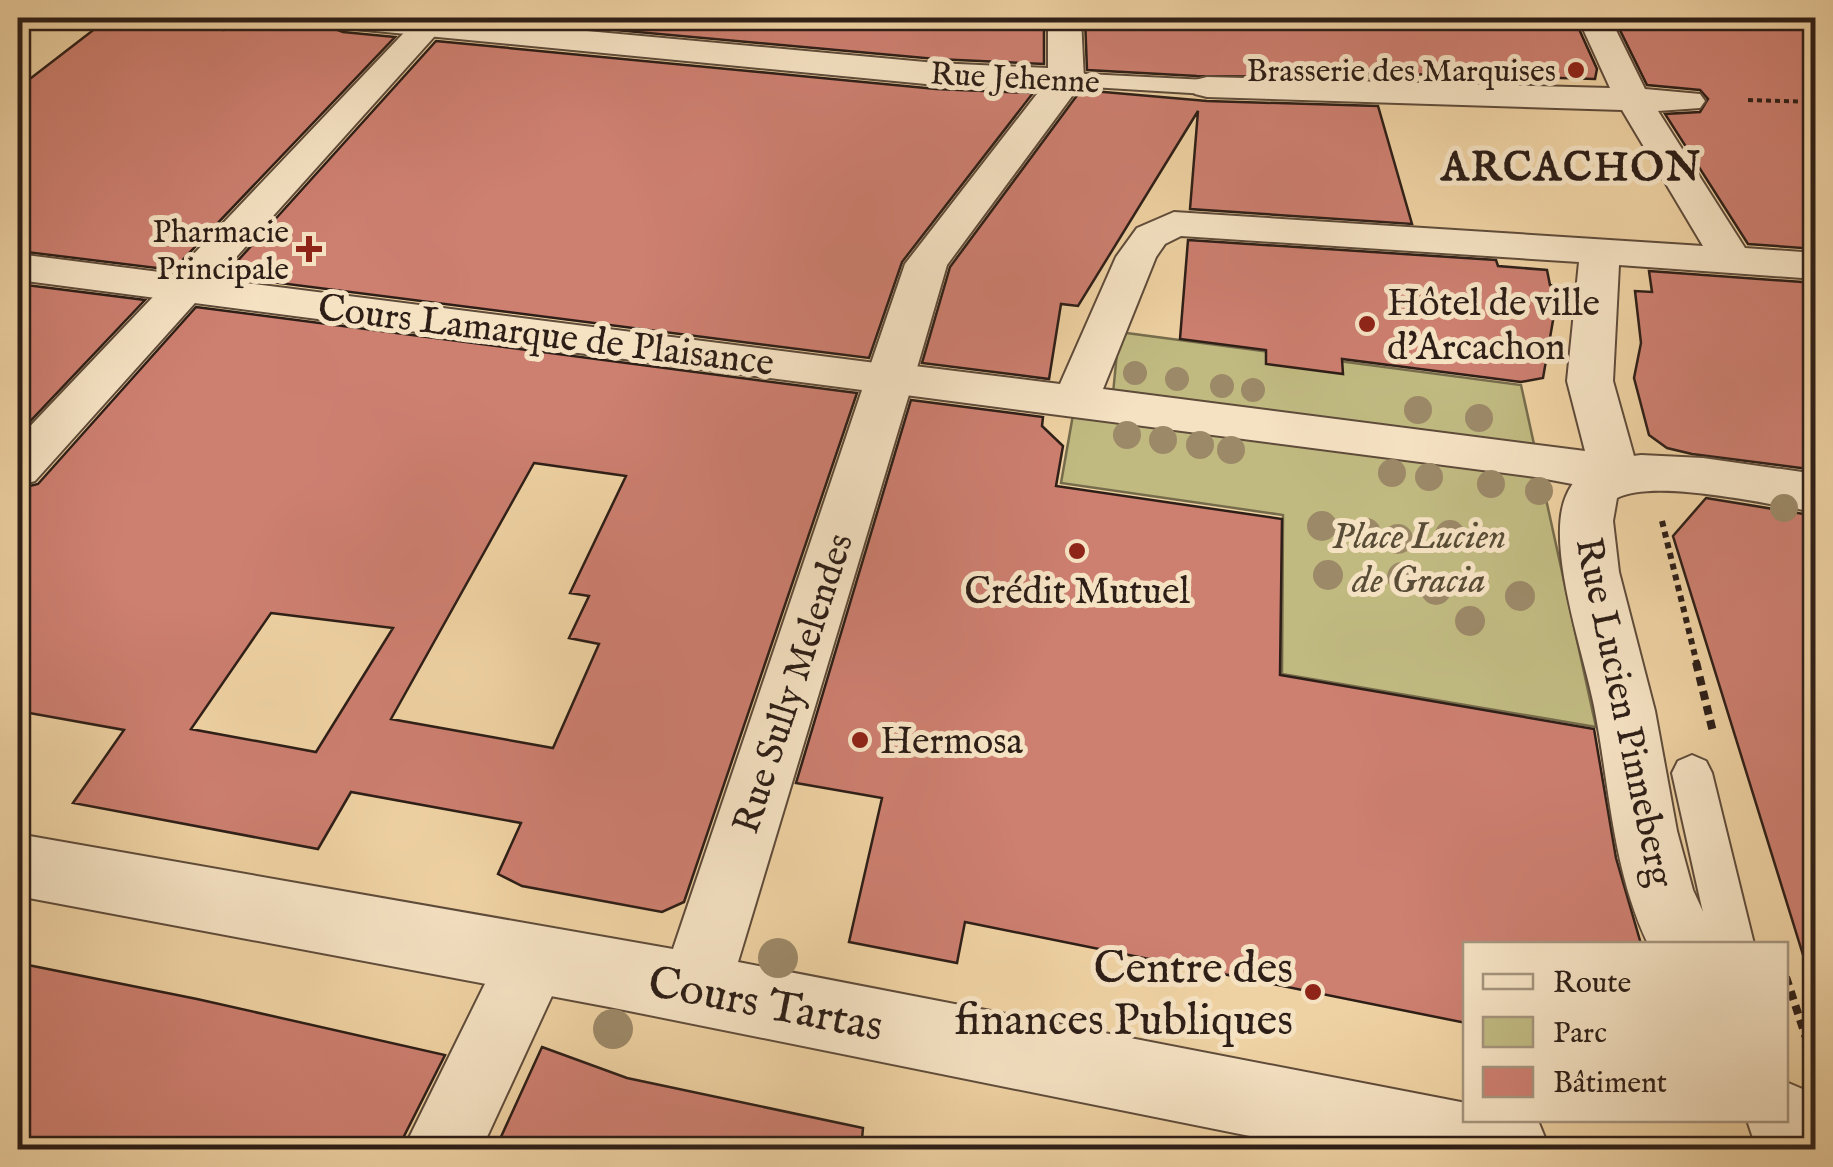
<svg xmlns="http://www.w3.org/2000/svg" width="1833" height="1167" viewBox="0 0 1833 1167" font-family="'IM FELL English',serif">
  <rect width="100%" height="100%" fill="#efd2a3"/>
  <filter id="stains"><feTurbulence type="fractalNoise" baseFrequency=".002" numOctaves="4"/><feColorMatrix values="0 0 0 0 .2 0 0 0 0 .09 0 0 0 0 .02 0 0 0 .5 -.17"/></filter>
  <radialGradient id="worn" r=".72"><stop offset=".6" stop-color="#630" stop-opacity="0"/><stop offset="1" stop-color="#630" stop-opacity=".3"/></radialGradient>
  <path fill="#c0ba81" stroke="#766c4c" stroke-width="2.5" d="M 1119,332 L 1521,385 L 1596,727 L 1282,674 L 1283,515 L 1061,483 L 1074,409 L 1111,414 Z"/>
  <path fill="#cd7f70" stroke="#2d1e17" stroke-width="2.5" fill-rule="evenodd" d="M 300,18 L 323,18 L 329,27 L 343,32 L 395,37 L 173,270 L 18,251 L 18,88 L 105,21 L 224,30 L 233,23 L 299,29 Z
    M 482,18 L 1044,18 L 1044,64 L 936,59 Z
    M 1085,18 L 1313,21 L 1312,18 L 1574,18 L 1597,69 L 1595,79 L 1368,73 L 1370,78 L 1197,76 L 1087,70 Z
    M 1614,18 L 1816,18 L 1816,249 L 1748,244 L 1665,114 L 1700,112 L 1708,99 L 1700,90 L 1647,85 Z
    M 436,41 L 936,89 L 1033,93 L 902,262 L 869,358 L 224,276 Z
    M 1081,90 L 1207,101 L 1378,106 L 1412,224 L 1190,209 L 1198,111 L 1078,306 L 1061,304 L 1049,379 L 922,363 L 950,267 Z
    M 1188,240 L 1496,260 L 1498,266 L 1547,270 L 1550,285 L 1559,286 L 1543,378 L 1521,382 L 1342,359 L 1343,374 L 1266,364 L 1266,350 L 1180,339 Z
    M 1649,271 L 1816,283 L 1816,470 L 1692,454 L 1667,448 L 1649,435 L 1634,378 L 1641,343 L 1635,291 L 1652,292 Z
    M 18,284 L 145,300 L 18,434 Z
    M 196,307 L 857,393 L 684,902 L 662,912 L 522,886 L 498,874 L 521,823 L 351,792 L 318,849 L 73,803 L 124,730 L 18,711 L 18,489 L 38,484 ZM 534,463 L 626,476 L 570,593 L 589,596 L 569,638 L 599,644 L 553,748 L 391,719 ZM 271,613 L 393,628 L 316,752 L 191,729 Z
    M 911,400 L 1043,417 L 1042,426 L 1063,446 L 1056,486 L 1282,519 L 1280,675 L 1594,729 L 1616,858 L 1641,944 L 1466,944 L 1466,1023 L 965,922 L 957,963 L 849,942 L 882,798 L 796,783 Z
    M 1706,498 L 1816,516 L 1816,957 L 1804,958 L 1673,536 Z
    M 18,963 L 197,999 L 445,1055 L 397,1150 L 18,1150 Z
    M 542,1047 L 627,1078 L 863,1128 L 861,1150 L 495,1150 Z"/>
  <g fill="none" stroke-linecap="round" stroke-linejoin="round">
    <defs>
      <path id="service" d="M 1066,73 L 1207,80 L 1218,87 L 1207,94 L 1058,85 L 1055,80 Z
        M 1692,755 L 1706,761 L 1712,773 L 1754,944 L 1710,944 L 1672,773 L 1678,761 Z"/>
      <path id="pedestrian" d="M 418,18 L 451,18 L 35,481 L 18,486 L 18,439 Z
        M 1578,18 L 1610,18 L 1645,89 L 1700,94 L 1705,101 L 1700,108 L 1658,111 L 1745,248 L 1816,253 L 1816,279 L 1619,265 L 1613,381 L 1639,474 L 1632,486 L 1615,492 L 1535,477 L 890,393 L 874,389 L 867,378 L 874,367 L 890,363 L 1060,384 L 1116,257 L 1137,228 L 1174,212 L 1703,246 L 1622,110 L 1207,97 L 1195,94 L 1190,87 L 1195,80 L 1207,77 L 1610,88 ZM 1181,236 L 1579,262 L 1567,381 L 1585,451 L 1103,389 L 1156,257 L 1165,244 Z"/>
      <path id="minor" d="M 327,18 L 446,18 L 936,63 L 1048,68 L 1048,18 L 1081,18 L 1084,80 L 947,265 L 914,378 L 907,389 L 890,394 L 873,389 L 866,378 L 905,264 L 1040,90 L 936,85 L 344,28 L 332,25 Z
        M 1641,455 L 1703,458 L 1816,474 L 1816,512 C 1770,505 1655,478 1617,498 L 1613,521 L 1619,572 L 1655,711 L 1677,831 L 1693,890 L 1718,944 L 1648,944 C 1612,868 1610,788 1594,706 C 1584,654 1545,545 1566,496 C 1580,463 1609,459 1641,455 Z
        M 534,925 L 559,935 L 569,959 L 481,1150 L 403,1150 L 509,935 Z
        M 1786,1082 L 1812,1093 L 1816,1103 L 1816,1150 L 1757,1150 L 1747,1120 L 1786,1120 Z"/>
      <path id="tertiary" d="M 18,254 L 907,367 L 914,378 L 738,962 L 1466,1103 L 1466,1120 L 1531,1120 L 1539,1123 L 1550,1150 L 1319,1150 L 609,1007 L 18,896 L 18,834 L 673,949 L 862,390 L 18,280 Z"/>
    </defs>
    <use href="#service" stroke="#5e4b3a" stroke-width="4"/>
    <use href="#pedestrian" stroke="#5e4b3a" stroke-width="4"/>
    <use href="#minor" stroke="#5e4b3a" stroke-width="4"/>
    <use href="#tertiary" stroke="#5e4b3a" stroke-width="4"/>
    <path stroke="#2d1e17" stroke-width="4" stroke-dasharray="5 4" stroke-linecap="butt" d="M 1748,100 L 1816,102"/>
    <path stroke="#2d1e17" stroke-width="6" stroke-dasharray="6 5" stroke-linecap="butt" d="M 1662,521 L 1697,664"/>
    <path stroke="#2d1e17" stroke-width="8" stroke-dasharray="9 6" stroke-linecap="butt" d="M 1696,662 L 1713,732
      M 1786,977 L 1814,1062"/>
    <use href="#service" fill="#f5e2c3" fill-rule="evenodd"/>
    <use href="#pedestrian" fill="#f5e2c3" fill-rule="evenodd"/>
    <use href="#minor" fill="#f5e2c3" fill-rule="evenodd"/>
    <use href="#tertiary" fill="#f5e2c3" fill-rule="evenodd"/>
  </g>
  <g fill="#9c8968">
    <circle cx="1135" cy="373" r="12"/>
    <circle cx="1177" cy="379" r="12"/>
    <circle cx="1222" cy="386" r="12"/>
    <circle cx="1253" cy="390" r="12"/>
    <circle cx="1418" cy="410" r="14"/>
    <circle cx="1479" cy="418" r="14"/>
    <circle cx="1127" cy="435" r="14"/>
    <circle cx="1163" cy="440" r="14"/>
    <circle cx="1200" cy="445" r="14"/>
    <circle cx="1231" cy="450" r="14"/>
    <circle cx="1392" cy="473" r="14"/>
    <circle cx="1429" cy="477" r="14"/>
    <circle cx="1491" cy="484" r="14"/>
    <circle cx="1539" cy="491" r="14"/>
    <circle cx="1784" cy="508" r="14"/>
    <circle cx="1322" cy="526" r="15"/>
    <circle cx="1366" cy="533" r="15"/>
    <circle cx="1450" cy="535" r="15"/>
    <circle cx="1398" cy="539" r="15"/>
    <circle cx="1328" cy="575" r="15"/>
    <circle cx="1402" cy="577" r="15"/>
    <circle cx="1436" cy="590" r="15"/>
    <circle cx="1520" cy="596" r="15"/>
    <circle cx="1470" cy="621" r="15"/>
    <circle cx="778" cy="958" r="20"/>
    <circle cx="613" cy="1029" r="20"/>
  </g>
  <g fill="#8f2418" stroke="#f5e2c3" stroke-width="4">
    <circle cx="1576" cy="70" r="10"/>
    <path d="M304 234h10v10h10v10h-10v10h-10v-10h-10v-10h10z"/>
    <circle cx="1367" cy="324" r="10"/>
    <circle cx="1077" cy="551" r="10"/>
    <circle cx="860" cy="740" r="10"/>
    <circle cx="1313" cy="992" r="10"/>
  </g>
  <g text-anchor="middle" stroke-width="10" stroke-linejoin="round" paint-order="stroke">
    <g font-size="32" fill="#2d1e17" stroke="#f5e2c3" text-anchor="end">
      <text x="1556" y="81">Brasserie des Marquises</text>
      <text x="289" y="242">Pharmacie<tspan x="289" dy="37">Principale</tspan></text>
    </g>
    <g font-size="32" fill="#2d1e17" stroke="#f5e2c3">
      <text transform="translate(1015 77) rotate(3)" y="11">Rue Jehenne</text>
    </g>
    <g font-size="38" fill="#2d1e17" stroke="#f5e2c3" text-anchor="start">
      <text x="1387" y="315">Hôtel de ville<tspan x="1387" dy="44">d'Arcachon</tspan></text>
      <text x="1077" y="603" text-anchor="middle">Crédit Mutuel</text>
      <text x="880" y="753">Hermosa</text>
    </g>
    <g font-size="38" fill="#2d1e17" stroke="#f5e2c3">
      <text transform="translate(546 334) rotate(7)" y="13">Cours Lamarque de Plaisance</text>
      <text transform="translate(792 683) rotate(-72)" y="13">Rue Sully Melendes</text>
      <text transform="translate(1626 712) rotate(78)" y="13">Rue Lucien Pinneberg</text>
    </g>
    <g font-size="38" font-style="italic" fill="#594d37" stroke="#f5e2c3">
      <text x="1419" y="548">Place Lucien<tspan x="1419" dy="44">de Gracia</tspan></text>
    </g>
    <g font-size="40" font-weight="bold" letter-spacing="2.5" fill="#2d1e17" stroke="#f5e2c3">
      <text x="1572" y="180">ARCACHON</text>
    </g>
    <g font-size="45" fill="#2d1e17" stroke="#f5e2c3" text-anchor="end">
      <text x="1293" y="982">Centre des<tspan x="1293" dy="52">finances Publiques</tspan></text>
    </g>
    <g font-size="45" fill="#2d1e17" stroke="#f5e2c3">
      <text transform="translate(766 1002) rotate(11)" y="16">Cours Tartas</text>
    </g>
  </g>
  <rect width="1833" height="1167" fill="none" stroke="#efd2a3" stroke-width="60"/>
  <rect x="20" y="20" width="1793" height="1127" fill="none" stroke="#2d1e17" stroke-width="5"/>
  <rect x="30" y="30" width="1773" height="1107" fill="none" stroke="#2d1e17" stroke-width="2.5"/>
  <rect x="1463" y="942" width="325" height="180" fill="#f5e2c3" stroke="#a5947e" stroke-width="2.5"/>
  <rect x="1483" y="974" width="50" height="15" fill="#f5e2c3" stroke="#a5947e" stroke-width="2.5"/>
  <text x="1553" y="992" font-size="30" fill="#2d1e17">Route</text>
  <rect x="1483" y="1017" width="50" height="30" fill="#c0ba81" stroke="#a5947e" stroke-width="2.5"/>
  <text x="1553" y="1042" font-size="30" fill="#2d1e17">Parc</text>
  <rect x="1483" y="1067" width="50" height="30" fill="#cd7f70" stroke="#a5947e" stroke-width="2.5"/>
  <text x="1553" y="1092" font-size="30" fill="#2d1e17">Bâtiment</text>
  <rect width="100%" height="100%" filter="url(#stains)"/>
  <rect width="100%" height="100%" fill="url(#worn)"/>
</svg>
